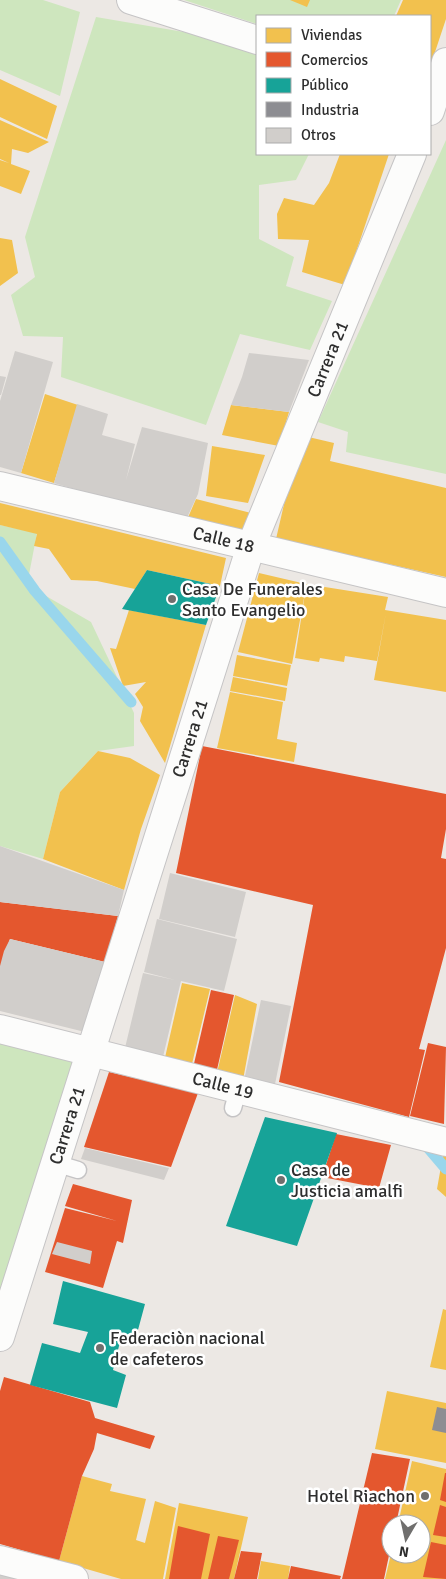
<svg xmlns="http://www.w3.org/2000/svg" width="446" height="1579" viewBox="0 0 446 1579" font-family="Signika,sans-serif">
  <rect width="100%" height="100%" fill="#ece8e4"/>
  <path fill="#cee6be" d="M 0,0 L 43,0 L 80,12 L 60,96 L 0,70 Z
    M 184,0 L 401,0 L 394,16 L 257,16 L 257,24 Z
    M 96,17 L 219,38 L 257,52 L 257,154 L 309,154 L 296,180 L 259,185 L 259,239 L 294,257 L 286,286 L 332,301 L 310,350 L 240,334 L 206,425 L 61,377 L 63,337 L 23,336 L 11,295 L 35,277 L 25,237 Z
    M 446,140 L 446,474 L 346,452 L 348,432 L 318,422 Z
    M 0,525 L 37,533 L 27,585 L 91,622 L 134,713 L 134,746 L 98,751 L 60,792 L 43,859 L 0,846 Z
    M 0,1029 L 90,1052 L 0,1337 Z"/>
  <path fill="#f2c14e" d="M 290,0 L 310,0 L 307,7 Z
    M 403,0 L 446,0 L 446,19 L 430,67 L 430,16 L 396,16 Z
    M 0,79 L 57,106 L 47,139 L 0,117 Z
    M 0,120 L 49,142 L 28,153 L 12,149 L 11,164 L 30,171 L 21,194 L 0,186 L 0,160 L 9,163 L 0,159 Z
    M 340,154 L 389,154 L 345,285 L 302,272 L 309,240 L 278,239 L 277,214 L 284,198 L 314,205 L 329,183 Z
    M 0,238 L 12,240 L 18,273 L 0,286 Z
    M 45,394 L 78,405 L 54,483 L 21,473 Z
    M 231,405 L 289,412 L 279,446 L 222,435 Z
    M 300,435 L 334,443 L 330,461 L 446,488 L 446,577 L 276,539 Z
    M 212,446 L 265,455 L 248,503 L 206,496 Z
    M 196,499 L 255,514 L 246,534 L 186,522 Z
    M 0,503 L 226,558 L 220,586 L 147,570 L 135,589 L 97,581 L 71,580 L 49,549 L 34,546 L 37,534 L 0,525 Z
    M 259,573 L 306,584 L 388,597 L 385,610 L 446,620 L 446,692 L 374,680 L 386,613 L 377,661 L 345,656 L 344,662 L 320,658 L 319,662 L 295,658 L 306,587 L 292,664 L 238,652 Z
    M 129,610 L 206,625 L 165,763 L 140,721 L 143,707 L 135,694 L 146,682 L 123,686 L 110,648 L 116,649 Z
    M 237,655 L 291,665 L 287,686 L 233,676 Z
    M 233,677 L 287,688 L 285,701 L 230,691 Z
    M 230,692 L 283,702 L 277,739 L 297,743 L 294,762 L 217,748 Z
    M 98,751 L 130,758 L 160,775 L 141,829 L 124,890 L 43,859 L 60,792 Z
    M 182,983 L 210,989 L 191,1068 L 164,1062 Z
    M 235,995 L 257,1004 L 243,1080 L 217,1073 Z
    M 443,1155 L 446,1156 L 446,1197 L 437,1189 Z
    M 443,1309 L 446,1310 L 446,1370 L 430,1367 Z
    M 387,1391 L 446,1403 L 446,1463 L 375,1449 Z
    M 412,1461 L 446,1469 L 446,1579 L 385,1579 L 391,1554 L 421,1554 L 421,1524 L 398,1524 Z
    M 82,1476 L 112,1484 L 110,1491 L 146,1499 L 136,1540 L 145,1543 L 155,1501 L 176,1508 L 163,1579 L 121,1579 L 59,1561 Z
    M 179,1503 L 248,1517 L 234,1579 L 165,1579 Z
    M 261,1561 L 290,1566 L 288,1579 L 258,1579 Z"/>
  <path fill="#e4572e" d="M 202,746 L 446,794 L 446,829 L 441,858 L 446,859 L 446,948 L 419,1049 L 425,1050 L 409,1117 L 279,1082 L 313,905 L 176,873 Z
    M 0,902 L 118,916 L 105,962 L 10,939 L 0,971 Z
    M 211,990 L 234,995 L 216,1074 L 193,1068 Z
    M 428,1043 L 446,1047 L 444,1124 L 410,1116 Z
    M 109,1072 L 198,1093 L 171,1167 L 84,1147 Z
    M 336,1134 L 391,1145 L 379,1188 L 322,1177 Z
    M 73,1184 L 132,1200 L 123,1243 L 117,1241 L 103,1288 L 45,1272 L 65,1208 L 117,1221 L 65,1206 Z
    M 4,1377 L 90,1402 L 95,1418 L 155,1436 L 150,1449 L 97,1433 L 94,1449 L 82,1476 L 59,1561 L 0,1544 L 0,1391 Z
    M 372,1453 L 410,1459 L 396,1524 L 391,1524 L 391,1546 L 384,1579 L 342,1579 Z
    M 445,1473 L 446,1473 L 446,1502 L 440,1500 Z
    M 440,1505 L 446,1507 L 446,1537 L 433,1535 Z
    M 178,1526 L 210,1534 L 201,1579 L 169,1579 Z
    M 218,1536 L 239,1540 L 229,1579 L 208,1579 Z
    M 431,1542 L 446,1545 L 446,1579 L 423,1577 Z
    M 241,1551 L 262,1553 L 257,1579 L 234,1579 Z
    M 291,1566 L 341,1576 L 340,1579 L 288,1579 Z"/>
  <path fill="#17a398" d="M 147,570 L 220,586 L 206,625 L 122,609 Z
    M 265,1117 L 337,1133 L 297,1246 L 226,1226 Z
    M 63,1281 L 145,1304 L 135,1341 L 121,1338 L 113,1370 L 126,1375 L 117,1408 L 30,1385 L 42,1343 L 80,1353 L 88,1332 L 53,1324 Z"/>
  <path fill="#8d8d92" d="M 437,1407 L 446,1409 L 446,1433 L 432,1430 Z"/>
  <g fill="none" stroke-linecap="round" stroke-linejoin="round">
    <path stroke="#99d6ec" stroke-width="11" d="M 0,542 L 35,591 L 131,702
      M 423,1142 L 446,1169"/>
  </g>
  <path fill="#d1cecb" d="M 15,351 L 53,362 L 21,473 L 0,467 L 0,401 Z
    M 249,353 L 309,360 L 289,412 L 231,405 L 242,377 Z
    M 0,376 L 6,377 L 1,395 L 0,395 Z
    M 77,404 L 108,414 L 102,435 L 135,444 L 126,480 L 142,427 L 208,443 L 198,494 L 185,522 L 54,483 Z
    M 0,846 L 124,890 L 118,916 L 0,902 Z
    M 170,873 L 246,892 L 235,937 L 159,919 Z
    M 157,919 L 237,939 L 224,991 L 181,981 L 162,1061 L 124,1052 L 143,973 L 175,980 L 144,972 Z
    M 10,939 L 105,962 L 85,1032 L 0,1011 L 0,966 L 4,951 Z
    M 261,1000 L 291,1006 L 275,1084 L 245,1076 Z
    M 85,1148 L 169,1168 L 164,1180 L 81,1159 Z
    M 57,1242 L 92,1251 L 90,1264 L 52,1254 Z
    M 0,1571 L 28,1579 L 0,1579 Z"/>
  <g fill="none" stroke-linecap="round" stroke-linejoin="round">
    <defs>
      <path id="service" d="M 233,1108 L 238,1090
        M 55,1163 L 78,1170"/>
      <g id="minor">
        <path d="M 131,0 L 257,40"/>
        <path d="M 430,111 L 446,62"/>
        <path id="s1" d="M 0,486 L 446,593"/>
        <path id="s2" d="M 0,1029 L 446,1142"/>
        <path id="s3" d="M 0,1337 L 251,546 L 412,154"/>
      </g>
      <path id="tertiary" d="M 0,1560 L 74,1579"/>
    </defs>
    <use href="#service" stroke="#c5c4c5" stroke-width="19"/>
    <use href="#minor" stroke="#c5c4c5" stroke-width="30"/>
    <use href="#tertiary" stroke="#c5c4c5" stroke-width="30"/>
    <use href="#service" stroke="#fcfcfb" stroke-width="16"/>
    <use href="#minor" stroke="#fcfcfb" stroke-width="28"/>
    <use href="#tertiary" stroke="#fcfcfb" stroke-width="28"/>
  </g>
  <g fill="#706f6e" stroke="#fff" stroke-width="2">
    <circle cx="172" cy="599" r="5"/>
    <circle cx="281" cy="1180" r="5"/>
    <circle cx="100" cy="1348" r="5"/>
    <circle cx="425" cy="1496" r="5"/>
  </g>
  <g text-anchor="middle" stroke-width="5" stroke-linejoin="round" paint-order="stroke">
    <g font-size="18" fill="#2e2e2e" stroke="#fff">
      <text dy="6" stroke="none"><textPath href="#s3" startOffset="1032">Carrera 21</textPath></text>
      <text dy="6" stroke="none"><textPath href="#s1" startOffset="230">Calle 18</textPath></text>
      <text dy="6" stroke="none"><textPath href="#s3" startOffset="628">Carrera 21</textPath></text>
      <text dy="6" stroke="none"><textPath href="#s2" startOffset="230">Calle 19</textPath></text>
      <text dy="6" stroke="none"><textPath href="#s3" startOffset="222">Carrera 21</textPath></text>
    </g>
    <g font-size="18" fill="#2e2e2e" stroke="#fff" text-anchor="start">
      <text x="182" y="595">Casa De Funerales<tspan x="182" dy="21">Santo Evangelio</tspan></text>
      <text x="291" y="1176">Casa de<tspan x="291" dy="21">Justicia amalfi</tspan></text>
      <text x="110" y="1344">Federaciòn nacional<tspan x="110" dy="21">de cafeteros</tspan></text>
      <text x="415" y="1502" text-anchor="end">Hotel Riachon</text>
    </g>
  </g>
  <rect x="256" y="15" width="175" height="140" fill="#ffffff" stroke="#ababab"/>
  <rect x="266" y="28" width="25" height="15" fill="#f2c14e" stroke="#ababab"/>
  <text x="301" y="40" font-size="15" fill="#2e2e2e">Viviendas</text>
  <rect x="266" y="52" width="25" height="15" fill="#e4572e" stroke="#ababab"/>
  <text x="301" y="65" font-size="15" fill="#2e2e2e">Comercios</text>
  <rect x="266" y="78" width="25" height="15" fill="#17a398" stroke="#ababab"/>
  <text x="301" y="90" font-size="15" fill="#2e2e2e">Público</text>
  <rect x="266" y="102" width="25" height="15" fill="#8d8d92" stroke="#ababab"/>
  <text x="301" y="115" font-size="15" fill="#2e2e2e">Industria</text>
  <rect x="266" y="128" width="25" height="15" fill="#d1cecb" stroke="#ababab"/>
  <text x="301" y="140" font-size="15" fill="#2e2e2e">Otros</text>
  <g transform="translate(406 1539) rotate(189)"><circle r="24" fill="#ffffff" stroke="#ababab"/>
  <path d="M0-4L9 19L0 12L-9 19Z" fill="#706f6e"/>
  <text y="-8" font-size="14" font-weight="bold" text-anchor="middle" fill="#2e2e2e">N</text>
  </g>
</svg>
